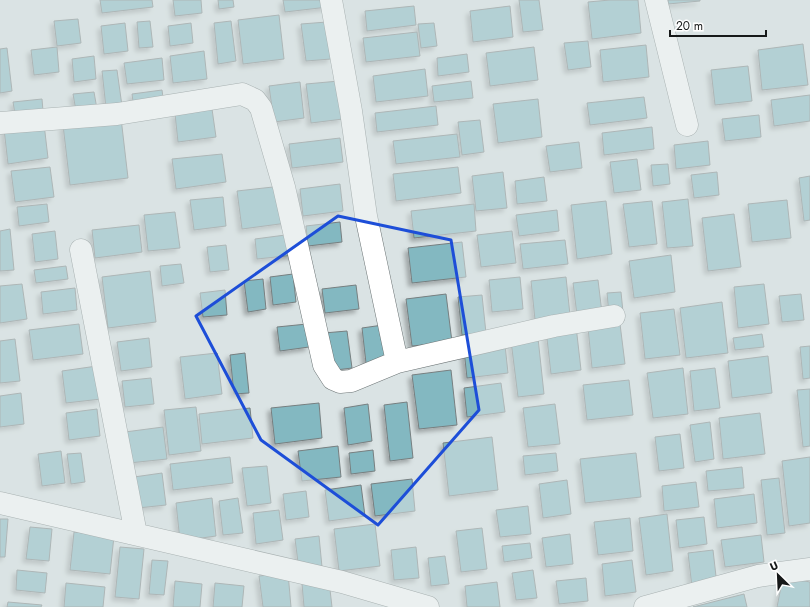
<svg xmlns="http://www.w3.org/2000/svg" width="810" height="607" viewBox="0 0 810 607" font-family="Jost,sans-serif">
  <defs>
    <filter id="shadow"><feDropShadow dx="-3.5" dy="3.5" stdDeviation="2" flood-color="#0004"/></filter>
  </defs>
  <rect width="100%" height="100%" fill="#dae3e4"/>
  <path fill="#83b8c1" stroke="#777f80" filter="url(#shadow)" d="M 100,0 L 152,0 L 153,7 L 102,13 Z
    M 173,0 L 201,0 L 202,13 L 175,16 Z
    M 218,0 L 233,0 L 234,7 L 219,9 Z
    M 283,0 L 327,0 L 328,7 L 285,12 Z
    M 519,0 L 539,0 L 543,30 L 523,32 Z
    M 610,0 L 638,0 L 641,33 L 592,39 L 588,2 Z
    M 668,0 L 700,0 L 700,1 L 668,4 Z
    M 414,6 L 416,25 L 367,31 L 365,11 Z
    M 510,6 L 513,37 L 473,42 L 470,11 Z
    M 279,15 L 284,59 L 243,64 L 238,20 Z
    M 78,19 L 81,43 L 57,46 L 54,21 Z
    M 150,21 L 153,47 L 139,48 L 137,22 Z
    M 231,21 L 236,61 L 218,64 L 214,23 Z
    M 327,22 L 331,59 L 306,61 L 301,24 Z
    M 125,23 L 128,51 L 104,54 L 101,26 Z
    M 191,23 L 193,43 L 170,46 L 168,26 Z
    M 434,23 L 437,46 L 421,48 L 418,24 Z
    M 417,32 L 420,56 L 366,62 L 363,38 Z
    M 588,41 L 591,67 L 568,70 L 564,43 Z
    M 803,44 L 808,85 L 762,90 L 758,50 Z
    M 646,45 L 649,77 L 603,82 L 600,50 Z
    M 57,47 L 59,72 L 34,75 L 31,50 Z
    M 534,47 L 538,80 L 490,86 L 486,53 Z
    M 7,48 L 12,91 L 0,93 L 0,49 Z
    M 204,51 L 207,79 L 173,83 L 170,56 Z
    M 467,54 L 469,72 L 438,76 L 437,58 Z
    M 94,56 L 96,79 L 74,82 L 72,59 Z
    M 162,58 L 164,80 L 127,84 L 124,63 Z
    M 748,66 L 752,101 L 715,105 L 711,70 Z
    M 425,69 L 428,96 L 376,102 L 373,76 Z
    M 117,70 L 122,106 L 106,108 L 102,71 Z
    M 339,81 L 343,119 L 311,123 L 306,84 Z
    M 471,81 L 473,98 L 434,102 L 432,86 Z
    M 300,82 L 304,118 L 274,122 L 269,86 Z
    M 162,90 L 164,105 L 134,109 L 132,94 Z
    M 94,92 L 97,109 L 76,111 L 73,94 Z
    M 810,95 L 810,121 L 774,126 L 771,100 Z
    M 644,97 L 647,118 L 590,125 L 587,103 Z
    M 42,99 L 43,111 L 15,114 L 13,102 Z
    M 538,99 L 542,137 L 498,143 L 493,104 Z
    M 436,106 L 438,125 L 377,132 L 375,113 Z
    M 212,109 L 216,137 L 178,142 L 175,114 Z
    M 759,115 L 761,137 L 725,141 L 722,119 Z
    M 121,118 L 128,178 L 70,185 L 63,125 Z
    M 480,120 L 484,152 L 462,155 L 458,122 Z
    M 44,124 L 48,158 L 8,164 L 4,129 Z
    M 652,127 L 654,149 L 604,155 L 602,133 Z
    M 457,134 L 460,157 L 396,164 L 393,141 Z
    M 340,138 L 343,162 L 292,168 L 289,144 Z
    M 708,141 L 710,165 L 676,169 L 674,145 Z
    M 579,142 L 582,168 L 550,172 L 546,146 Z
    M 222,154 L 226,182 L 176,189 L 172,159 Z
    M 637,159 L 641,190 L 614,193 L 610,162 Z
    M 668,164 L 670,184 L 653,186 L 651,165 Z
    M 50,167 L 54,197 L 15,202 L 11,171 Z
    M 458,167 L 461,193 L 396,201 L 393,174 Z
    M 503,172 L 507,208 L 476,211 L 472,176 Z
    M 717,172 L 719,195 L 694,198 L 691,175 Z
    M 810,176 L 810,220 L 804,221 L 799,178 Z
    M 544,177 L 547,201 L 517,204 L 515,181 Z
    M 340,184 L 343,211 L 303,216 L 300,189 Z
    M 282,186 L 287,223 L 242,229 L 237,191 Z
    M 223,197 L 226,226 L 194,230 L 190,200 Z
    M 688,199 L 693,246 L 667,248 L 662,202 Z
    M 787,200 L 791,238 L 752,242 L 748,204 Z
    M 606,201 L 612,254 L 577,259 L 571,205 Z
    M 652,201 L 657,244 L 629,247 L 623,204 Z
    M 47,204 L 49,222 L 19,226 L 17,207 Z
    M 474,204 L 476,231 L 414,238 L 411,211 Z
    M 557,210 L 559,231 L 519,236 L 516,215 Z
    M 175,212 L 180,248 L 148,251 L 144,215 Z
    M 734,214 L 741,267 L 708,271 L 702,218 Z
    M 340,222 L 342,242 L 308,246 L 306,226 Z
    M 139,225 L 142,252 L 95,258 L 92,230 Z
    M 10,229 L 14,270 L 0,271 L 0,231 Z
    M 55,231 L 58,259 L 35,262 L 32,234 Z
    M 512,231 L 516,263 L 481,267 L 477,235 Z
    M 293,234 L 295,255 L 257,259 L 255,239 Z
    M 565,240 L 568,264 L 523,269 L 520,244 Z
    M 462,242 L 466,277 L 412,283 L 408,248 Z
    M 226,245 L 229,270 L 210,272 L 207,247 Z
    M 671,255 L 675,292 L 634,298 L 629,261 Z
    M 181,264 L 184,283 L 162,286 L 160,266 Z
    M 66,266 L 68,279 L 36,283 L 34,270 Z
    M 150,271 L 156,322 L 108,328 L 102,277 Z
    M 293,274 L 296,302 L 273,305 L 270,277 Z
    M 520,277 L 523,309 L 492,312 L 489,280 Z
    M 566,277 L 570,315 L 535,320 L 531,281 Z
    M 263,279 L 266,309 L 248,312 L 244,281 Z
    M 598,280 L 602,313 L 577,315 L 573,283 Z
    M 22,284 L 27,319 L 0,323 L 0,286 Z
    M 764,284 L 769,324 L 738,328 L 734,287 Z
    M 356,285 L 359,309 L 325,313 L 322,289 Z
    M 75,288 L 77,310 L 43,314 L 41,292 Z
    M 225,290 L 227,315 L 203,317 L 200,293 Z
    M 621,292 L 623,312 L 609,314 L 607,293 Z
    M 446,294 L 452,342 L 412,346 L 406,299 Z
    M 801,294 L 804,320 L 782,322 L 779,296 Z
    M 482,295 L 486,333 L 462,335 L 458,297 Z
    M 722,302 L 728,353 L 686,358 L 680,308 Z
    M 674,309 L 680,355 L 645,359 L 640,313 Z
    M 79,324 L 83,354 L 33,360 L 29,330 Z
    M 307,324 L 309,347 L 280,351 L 277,327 Z
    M 620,324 L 625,364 L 592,368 L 588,328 Z
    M 383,325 L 387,360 L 366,363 L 362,328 Z
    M 576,326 L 581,370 L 551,374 L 546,330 Z
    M 347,331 L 352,368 L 328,371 L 324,333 Z
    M 762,334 L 764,347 L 735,350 L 733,338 Z
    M 149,338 L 152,367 L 121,371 L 117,342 Z
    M 538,338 L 544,394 L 518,397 L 511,341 Z
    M 15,339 L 20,381 L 0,383 L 0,341 Z
    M 505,345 L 508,373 L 467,378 L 464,350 Z
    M 810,346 L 810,378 L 803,379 L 800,347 Z
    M 217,353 L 222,394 L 185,399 L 180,357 Z
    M 245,353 L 249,393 L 234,394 L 230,355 Z
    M 768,356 L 772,393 L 732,398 L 728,361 Z
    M 97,366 L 101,399 L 66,403 L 62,371 Z
    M 683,368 L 688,414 L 653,418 L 647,373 Z
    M 715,368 L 720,408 L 694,411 L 690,371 Z
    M 451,370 L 457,425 L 419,429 L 412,375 Z
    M 151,378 L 154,404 L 125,407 L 122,381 Z
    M 629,380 L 633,415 L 587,420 L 583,385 Z
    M 501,383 L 505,412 L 467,417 L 464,388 Z
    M 810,389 L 810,446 L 803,447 L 797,390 Z
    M 21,393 L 24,424 L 0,427 L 0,396 Z
    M 407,402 L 413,458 L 390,461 L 384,405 Z
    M 319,403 L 322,438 L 275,444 L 271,408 Z
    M 368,404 L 372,441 L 348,445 L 344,408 Z
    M 555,404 L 560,444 L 528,447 L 523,408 Z
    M 196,407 L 201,451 L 169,455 L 164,410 Z
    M 250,408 L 253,438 L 202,444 L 199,414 Z
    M 97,409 L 100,436 L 69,440 L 66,413 Z
    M 760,413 L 765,454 L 723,459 L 719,418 Z
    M 710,422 L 714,459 L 695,462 L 690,425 Z
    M 163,427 L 167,459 L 129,463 L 125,432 Z
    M 680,434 L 684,468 L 659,471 L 655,437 Z
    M 492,437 L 498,490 L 449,496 L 443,443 Z
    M 338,446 L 341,477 L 302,481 L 298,451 Z
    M 373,450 L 375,471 L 351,474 L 349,453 Z
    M 61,451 L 65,483 L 42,486 L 38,454 Z
    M 81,453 L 85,482 L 71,484 L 67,454 Z
    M 556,453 L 558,471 L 525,475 L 523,456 Z
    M 636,453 L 641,497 L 585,503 L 580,459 Z
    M 230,457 L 233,483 L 173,490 L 170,464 Z
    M 810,457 L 810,523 L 789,526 L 782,461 Z
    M 267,466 L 271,503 L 247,506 L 242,468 Z
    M 742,467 L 744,488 L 708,491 L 706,471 Z
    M 162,473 L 166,505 L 138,508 L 134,477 Z
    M 779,478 L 785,533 L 767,535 L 761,480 Z
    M 412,479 L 415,511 L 375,516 L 371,484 Z
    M 567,480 L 571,514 L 543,518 L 539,484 Z
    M 696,482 L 699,507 L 664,511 L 662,486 Z
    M 361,485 L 365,516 L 329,521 L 325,490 Z
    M 306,491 L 309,517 L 286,520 L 283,494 Z
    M 754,494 L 757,523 L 717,528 L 714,499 Z
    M 212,498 L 216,536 L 180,541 L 176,503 Z
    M 238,498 L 243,533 L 223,535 L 219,501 Z
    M 528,506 L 531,534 L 500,537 L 496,510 Z
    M 279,510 L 283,540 L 256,544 L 253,513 Z
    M 667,514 L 673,571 L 646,575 L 639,518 Z
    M 704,517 L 707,544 L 679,548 L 676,520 Z
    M 630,518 L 633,551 L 598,555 L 594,522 Z
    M 0,519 L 8,519 L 5,557 L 0,557 Z
    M 375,524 L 380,566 L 339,571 L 334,529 Z
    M 30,527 L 52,529 L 49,561 L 26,559 Z
    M 482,528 L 487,569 L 461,572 L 456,531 Z
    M 74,532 L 114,536 L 110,574 L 70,570 Z
    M 570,534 L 573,564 L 546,567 L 542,538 Z
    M 761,535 L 764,562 L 725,567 L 721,540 Z
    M 319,536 L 322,567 L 299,570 L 295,539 Z
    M 530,543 L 532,558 L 504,562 L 502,546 Z
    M 120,547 L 144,549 L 139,599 L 115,597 Z
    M 416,547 L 419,578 L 394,580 L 391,550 Z
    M 713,550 L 717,585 L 692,587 L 688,553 Z
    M 445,556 L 449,584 L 431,586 L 428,558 Z
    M 152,560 L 168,561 L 164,595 L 149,594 Z
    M 632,560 L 636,592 L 605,596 L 602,564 Z
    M 17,570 L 47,573 L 45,593 L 16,590 Z
    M 533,570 L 537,598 L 516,600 L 512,573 Z
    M 288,573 L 291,607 L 263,607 L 259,576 Z
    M 783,577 L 810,582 L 810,607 L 777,607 Z
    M 586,578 L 588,601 L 559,604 L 556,581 Z
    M 175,581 L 202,584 L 200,607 L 173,607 Z
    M 329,581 L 332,607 L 304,607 L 302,584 Z
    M 497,582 L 500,607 L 467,607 L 465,586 Z
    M 66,583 L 105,587 L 103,607 L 64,607 Z
    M 215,583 L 244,586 L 242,607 L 213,607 Z
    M 744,594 L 747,607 L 693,607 Z
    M 8,602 L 42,605 L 41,607 L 7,607 Z"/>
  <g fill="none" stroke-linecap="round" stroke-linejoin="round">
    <defs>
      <path id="minor" d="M 331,0 L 351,111 L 366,216 L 397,362
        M 656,0 L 687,125
        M 0,123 L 117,114 L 242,94 L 255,100 L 261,108 L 284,187 L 324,365 L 333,379 L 340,382 L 351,381 L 397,362 L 554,326 L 614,316
        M 81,250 L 136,534
        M 0,503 L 342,582 L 428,607
        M 645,607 L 758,576 L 810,569"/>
    </defs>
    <use href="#minor" stroke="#6d7576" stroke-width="23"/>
    <use href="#minor" stroke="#fff" stroke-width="22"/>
  </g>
  <path d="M0 0H810V607H0ZM 338,216 L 451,240 L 479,410 L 378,525 L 261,440 L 196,316 Z" fill="#dae3e4" fill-opacity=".55" fill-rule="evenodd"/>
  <path fill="none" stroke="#1d4ed8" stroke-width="3" stroke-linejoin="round" d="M 338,216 L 451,240 L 479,410 L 378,525 L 261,440 L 196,316 Z"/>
  <g transform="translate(778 575) rotate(336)" stroke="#ffffff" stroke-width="3" paint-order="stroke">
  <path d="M0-3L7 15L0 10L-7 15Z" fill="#161919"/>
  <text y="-6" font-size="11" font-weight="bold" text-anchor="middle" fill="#161919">U</text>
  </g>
  <path d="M670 30v6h96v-6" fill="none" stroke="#161919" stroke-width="2"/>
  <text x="676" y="30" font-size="12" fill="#161919" stroke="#ffffff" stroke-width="3" paint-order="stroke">20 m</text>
</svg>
